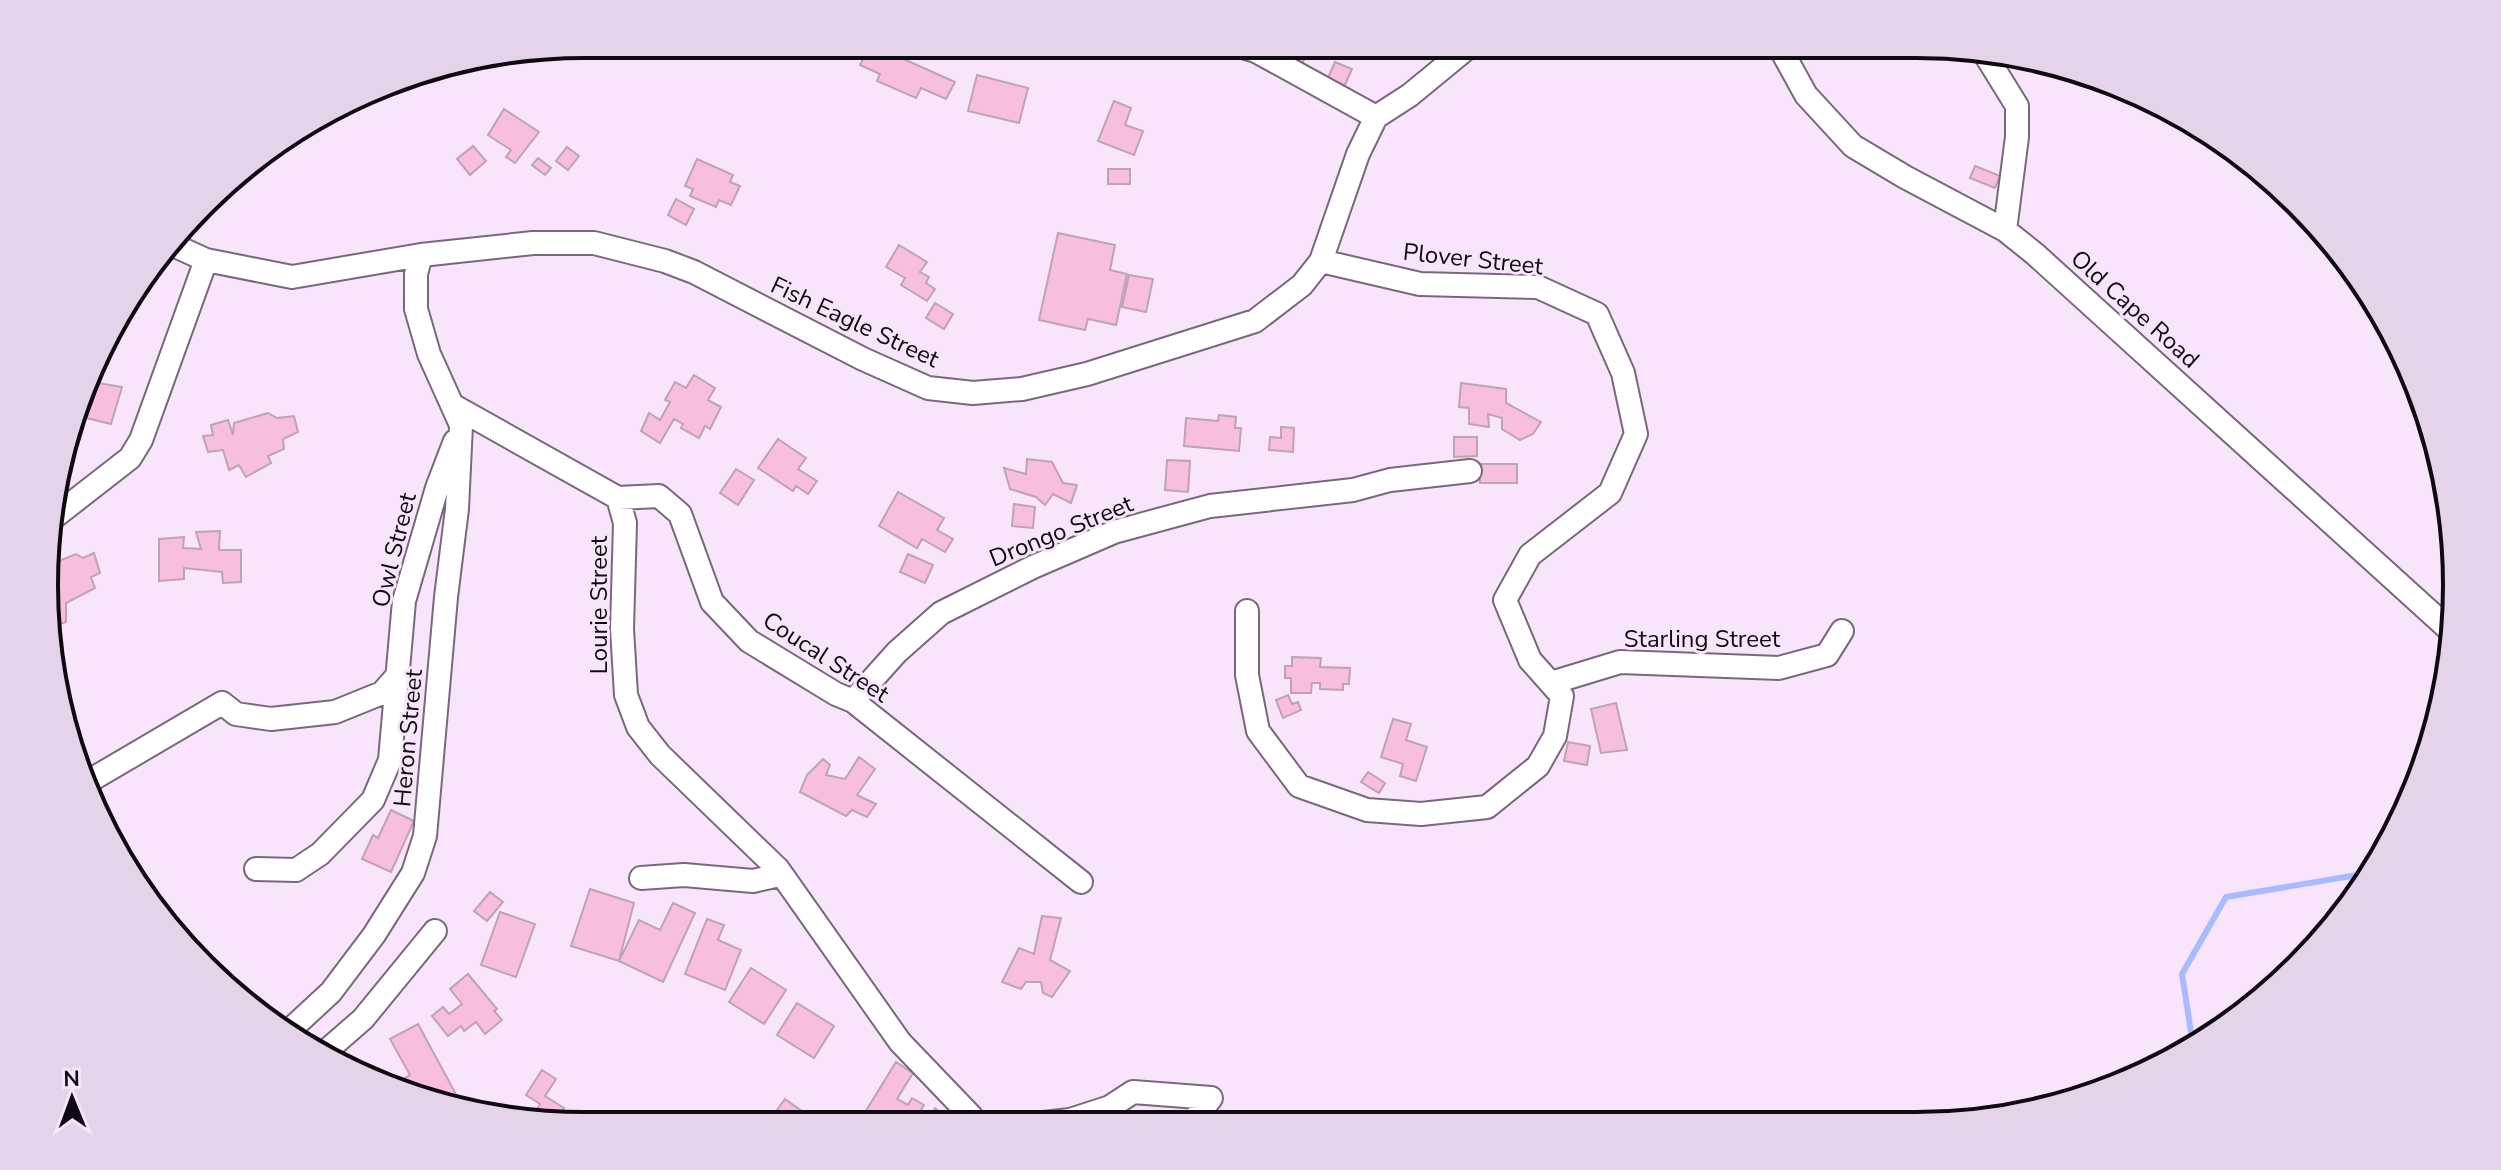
<svg xmlns="http://www.w3.org/2000/svg" width="2501" height="1170" viewBox="0 0 2501 1170" font-family="'Nunito Sans',sans-serif">
  <rect width="100%" height="100%" fill="#f8e5fc"/>
  <g fill="none" stroke-linecap="round" stroke-linejoin="round">
    <path stroke="#a8bbfe" stroke-width="6" d="M 2193,1045 L 2182,974 L 2226,897 L 2369,873"/>
  </g>
  <path fill="#f8bedd" stroke="#bea3b1" stroke-width="2" d="M 816,44 L 838,44 L 834,54 L 815,47 Z
    M 870,44 L 955,82 L 946,99 L 921,88 L 916,98 L 877,81 L 880,74 L 860,65 Z
    M 1274,44 L 1312,44 L 1301,66 L 1270,51 Z
    M 1335,62 L 1352,69 L 1344,87 L 1327,80 Z
    M 977,75 L 1028,88 L 1019,123 L 968,111 Z
    M 1114,101 L 1131,108 L 1125,125 L 1143,131 L 1134,155 L 1098,141 Z
    M 504,109 L 539,132 L 515,163 L 506,157 L 511,150 L 488,135 Z
    M 473,146 L 486,161 L 470,175 L 457,159 Z
    M 567,147 L 579,156 L 568,170 L 556,161 Z
    M 538,158 L 551,168 L 545,175 L 532,165 Z
    M 697,159 L 733,175 L 730,182 L 740,186 L 731,205 L 719,200 L 716,207 L 690,196 L 693,189 L 685,186 Z
    M 1975,166 L 2000,176 L 1995,188 L 1970,178 Z
    M 1108,169 L 1130,169 L 1130,184 L 1108,184 Z
    M 676,199 L 694,209 L 686,225 L 668,215 Z
    M 1058,233 L 1115,245 L 1110,270 L 1127,274 L 1116,325 L 1088,319 L 1085,330 L 1039,320 Z
    M 899,245 L 927,262 L 920,272 L 929,277 L 926,283 L 935,289 L 927,301 L 901,285 L 905,278 L 886,267 Z
    M 1129,275 L 1153,279 L 1146,312 L 1122,307 Z
    M 935,303 L 953,314 L 944,329 L 926,318 Z
    M 95,371 L 102,373 L 98,383 L 122,387 L 111,424 L 78,416 Z
    M 694,375 L 715,388 L 708,400 L 721,407 L 710,429 L 705,426 L 699,438 L 681,428 L 683,424 L 674,419 L 660,443 L 641,431 L 649,413 L 660,420 L 670,402 L 665,400 L 675,382 L 686,388 Z
    M 1461,383 L 1506,389 L 1506,403 L 1541,422 L 1533,434 L 1520,440 L 1502,429 L 1502,418 L 1488,414 L 1489,427 L 1469,424 L 1469,408 L 1459,407 Z
    M 268,413 L 277,418 L 294,416 L 298,432 L 283,439 L 284,449 L 268,456 L 271,463 L 246,477 L 239,465 L 229,470 L 223,450 L 208,452 L 203,436 L 213,435 L 211,425 L 228,420 L 233,435 L 234,423 Z
    M 1219,415 L 1236,417 L 1235,428 L 1241,428 L 1239,451 L 1184,446 L 1186,418 L 1218,421 Z
    M 1281,427 L 1294,428 L 1293,452 L 1269,450 L 1270,437 L 1281,438 Z
    M 1454,437 L 1477,437 L 1477,456 L 1454,457 Z
    M 778,439 L 806,458 L 798,469 L 817,481 L 808,494 L 796,486 L 793,491 L 758,468 Z
    M 1027,459 L 1052,462 L 1063,483 L 1077,485 L 1071,503 L 1053,494 L 1045,505 L 1036,497 L 1010,489 L 1004,468 L 1026,474 Z
    M 1167,460 L 1190,461 L 1188,492 L 1165,490 Z
    M 1480,464 L 1517,464 L 1517,483 L 1480,483 Z
    M 736,469 L 754,480 L 738,505 L 720,493 Z
    M 898,492 L 944,518 L 937,530 L 953,539 L 945,552 L 922,539 L 917,548 L 879,526 Z
    M 1014,504 L 1035,507 L 1033,528 L 1012,526 Z
    M 220,531 L 219,550 L 241,550 L 241,582 L 223,583 L 222,572 L 184,568 L 184,579 L 159,581 L 159,539 L 184,537 L 183,548 L 201,549 L 196,532 Z
    M 94,553 L 100,573 L 91,577 L 95,588 L 66,603 L 66,622 L 50,627 L 51,569 L 61,560 L 76,554 L 83,558 Z
    M 908,554 L 933,565 L 925,583 L 900,572 Z
    M 1292,657 L 1321,658 L 1320,667 L 1350,668 L 1349,684 L 1343,684 L 1343,690 L 1320,689 L 1320,683 L 1312,683 L 1311,693 L 1291,693 L 1291,678 L 1285,678 L 1285,666 L 1292,666 Z
    M 1288,695 L 1292,704 L 1298,702 L 1301,710 L 1283,718 L 1276,700 Z
    M 1616,703 L 1627,750 L 1601,753 L 1591,709 Z
    M 1393,719 L 1411,724 L 1406,740 L 1427,747 L 1416,781 L 1400,776 L 1403,764 L 1381,757 Z
    M 1568,742 L 1590,746 L 1587,765 L 1564,761 Z
    M 859,757 L 875,769 L 857,795 L 876,804 L 867,817 L 852,810 L 846,816 L 800,792 L 807,775 L 823,759 L 830,765 L 826,775 L 845,779 Z
    M 1368,772 L 1385,783 L 1379,793 L 1361,782 Z
    M 391,810 L 414,821 L 391,872 L 362,859 L 373,835 L 378,838 Z
    M 590,889 L 634,903 L 619,961 L 571,946 Z
    M 490,892 L 503,902 L 487,921 L 474,911 Z
    M 673,903 L 695,913 L 663,982 L 619,961 L 639,920 L 660,930 Z
    M 500,912 L 535,924 L 516,977 L 481,965 Z
    M 1042,916 L 1061,918 L 1050,960 L 1070,971 L 1052,997 L 1043,993 L 1041,982 L 1026,982 L 1021,989 L 1002,982 L 1019,948 L 1034,954 Z
    M 707,919 L 724,925 L 718,940 L 741,950 L 725,990 L 685,974 Z
    M 751,968 L 786,990 L 764,1024 L 729,1002 Z
    M 468,974 L 497,1009 L 494,1011 L 502,1020 L 485,1034 L 476,1022 L 464,1031 L 461,1026 L 448,1036 L 432,1016 L 443,1007 L 449,1014 L 462,1004 L 450,989 Z
    M 797,1003 L 834,1026 L 814,1058 L 777,1035 Z
    M 418,1024 L 458,1098 L 445,1105 L 409,1094 L 401,1080 L 410,1075 L 390,1039 Z
    M 896,1062 L 913,1073 L 897,1099 L 908,1105 L 912,1098 L 924,1105 L 912,1125 L 882,1125 L 864,1114 Z
    M 542,1070 L 556,1079 L 545,1096 L 564,1108 L 561,1113 L 572,1120 L 577,1111 L 593,1121 L 590,1126 L 545,1122 L 546,1119 L 535,1112 L 540,1104 L 526,1095 Z
    M 785,1099 L 817,1122 L 814,1125 L 766,1125 Z
    M 935,1108 L 950,1121 L 947,1125 L 925,1125 Z"/>
  <g fill="none" stroke-linecap="round" stroke-linejoin="round">
    <defs>
      <path id="minor" d="M 1232,44 L 1256,51 L 1376,117
        M 1778,44 L 1806,95 L 1853,146 L 1905,177 L 2005,230 L 2035,254 L 2452,632
        M 1983,51 L 2017,106 L 2017,137 L 2005,230
        M 173,245 L 206,260 L 292,277 L 421,255 L 533,243 L 594,243 L 665,261 L 694,272 L 863,359 L 928,388 L 973,393 L 1022,389 L 1087,374 L 1255,321 L 1302,285 L 1321,261 L 1358,154 L 1376,117 L 1410,95 L 1472,44
        M 454,406 L 618,498 L 625,523 L 622,629 L 626,695 L 638,727 L 660,755 L 778,869 L 900,1042 L 971,1116 L 976,1125
        M 618,498 L 659,496 L 680,514 L 712,602 L 749,641 L 836,694 L 853,701 L 1081,882
        M 53,518 L 130,458 L 141,440 L 206,260
        M 1247,611 L 1247,675 L 1258,731 L 1299,786 L 1367,810 L 1421,814 L 1487,807 L 1538,766 L 1555,736 L 1562,696 L 1530,660 L 1505,600 L 1530,555 L 1610,493 L 1636,434 L 1623,373 L 1597,314 L 1538,287 L 1420,284 L 1321,261
        M 1551,683 L 1620,662 L 1779,668 L 1827,655 L 1842,631
        M 853,701 L 897,652 L 941,613 L 1033,567 L 1114,532 L 1210,506 L 1353,490 L 1390,480 L 1470,471
        M 84,784 L 222,703 L 236,714 L 271,719 L 335,712 L 382,693 L 397,676
        M 256,869 L 296,870 L 320,854 L 373,800 L 390,760 L 404,601 L 437,488 L 455,441
        M 641,878 L 684,875 L 753,881 L 775,876 L 778,869
        M 290,1030 L 331,992 L 374,935 L 413,873 L 425,836 L 446,597 L 457,509 L 461,425 L 429,354 L 416,309 L 416,274 L 421,255
        M 325,1052 L 363,1019 L 435,931
        M 660,1124 L 661,1126
        M 1026,1125 L 1070,1120 L 1110,1107 L 1133,1092 L 1211,1098 L 1191,1124"/>
    </defs>
    <use href="#minor" stroke="#79687d" stroke-width="26"/>
    <use href="#minor" stroke="#fff" stroke-width="22"/>
  </g>
  <g text-anchor="middle" stroke-width="6" stroke-linejoin="round" paint-order="stroke">
    <g font-size="24" fill="#0f0911" stroke="#f8e5fc">
      <text transform="translate(1473 259) rotate(6)" y="8">Plover Street</text>
      <text transform="translate(2135 309) rotate(42)" y="8">Old Cape Road</text>
      <text transform="translate(855 322) rotate(25)" y="8">Fish Eagle Street</text>
      <text transform="translate(1061 531) rotate(-22)" y="8">Drongo Street</text>
      <text transform="translate(394 550) rotate(-76)" y="8">Owl Street</text>
      <text transform="translate(599 605) rotate(-90)" y="8">Lourie Street</text>
      <text x="1702" y="647">Starling Street</text>
      <text transform="translate(826 657) rotate(33)" y="8">Coucal Street</text>
      <text transform="translate(408 738) rotate(-85)" y="8">Heron Street</text>
    </g>
  </g>
  <path d="M0 0H2501V1170H0ZM585 58H1916A527 527 0 0 1 2443 585V585A527 527 0 0 1 1916 1112H585A527 527 0 0 1 58 585V585A527 527 0 0 1 585 58Z" fill="#e5d3e9" fill-rule="evenodd"/>
  <path fill="none" stroke="#0f0911" stroke-width="4" d="M585 58H1916A527 527 0 0 1 2443 585V585A527 527 0 0 1 1916 1112H585A527 527 0 0 1 58 585V585A527 527 0 0 1 585 58Z"/>
  <g transform="translate(72 1098) rotate(359)" stroke="#f8e5fc" stroke-width="6" paint-order="stroke">
  <path d="M0-6L14 30L0 20L-14 30Z" fill="#0f0911"/>
  <text y="-12" font-size="22" font-weight="bold" text-anchor="middle" fill="#0f0911">N</text>
  </g>
</svg>
